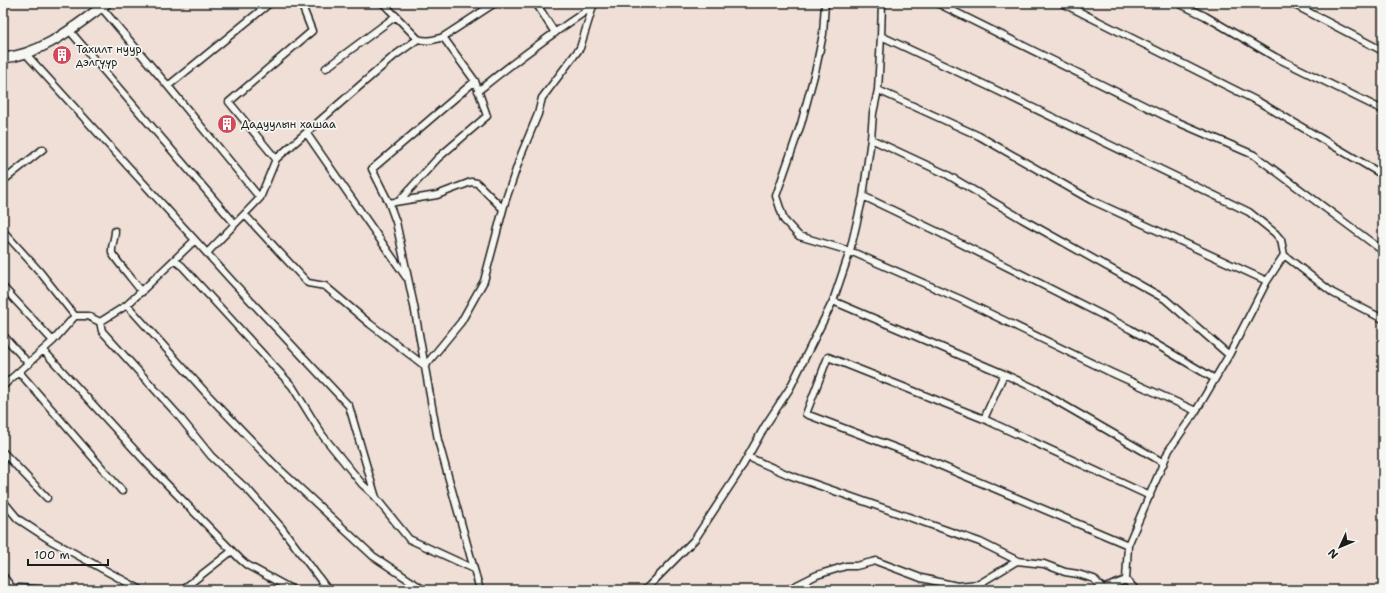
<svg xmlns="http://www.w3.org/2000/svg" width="1386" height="593" viewBox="0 0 1386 593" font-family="'Shantell Sans',sans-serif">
  <rect width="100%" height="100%" fill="#efdfd6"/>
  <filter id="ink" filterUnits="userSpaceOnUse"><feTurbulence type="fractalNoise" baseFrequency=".025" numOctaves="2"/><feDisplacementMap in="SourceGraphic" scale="8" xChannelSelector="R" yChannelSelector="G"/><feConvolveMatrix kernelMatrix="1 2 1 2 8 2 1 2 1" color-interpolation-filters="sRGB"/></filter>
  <g filter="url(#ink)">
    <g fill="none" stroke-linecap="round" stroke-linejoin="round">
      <defs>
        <path id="street" d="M 383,3 L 418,39
          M 536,3 L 555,33
          M 825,3 L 823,34 L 816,68 L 801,124 L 776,196 L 784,220 L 799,236 L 850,251 L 960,299 L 1110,372 L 1196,411
          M 937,3 L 1173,120 L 1254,155 L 1383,251
          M 1062,3 L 1259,102 L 1383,175
          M 1178,3 L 1205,16 L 1275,57 L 1383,110
          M 1291,3 L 1383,51
          M 101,7 L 168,86 L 260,198 L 276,159 L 394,56 L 418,39 C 427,42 434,40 443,37 L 495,3
          M 69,30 L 235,224
          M 881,36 L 992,88 L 1249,212 L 1275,233 L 1281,240 L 1284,255
          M 26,54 L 195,240 L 127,305 L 100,322
          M 326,68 L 396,16
          M 168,86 L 270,3
          M 878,90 L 979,136 L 1091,200 L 1267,281
          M 478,91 C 515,61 553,33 592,7
          M 307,134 L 406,277
          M 871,139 L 946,174 L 1022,219 L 1165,299 L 1229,355
          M 276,159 L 229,102 L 312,31 L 301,3
          M 3,181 L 43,149
          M 863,196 L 936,231 L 1130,329 L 1215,379
          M 400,200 L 438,158 L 487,116 L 475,81 L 443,37
          M 389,203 L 437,195 L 471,182 L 477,183 L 503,209
          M 245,215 L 308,283 L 325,286 L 370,324 L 425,366 L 461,322 L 484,281 L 505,202 L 521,155 L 538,114 L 542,98 L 580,48 L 594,3
          M 3,231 L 40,272 L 75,316
          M 115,231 C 115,239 111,245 112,253 C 114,258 137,285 142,292
          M 195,240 L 232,281 L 349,406 L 376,498 L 409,539 L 474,569 L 480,590
          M 207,253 L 260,198
          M 174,260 L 182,266 L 292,386 L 323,436 L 362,484 L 376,497
          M 3,287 L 53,341
          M 833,301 L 1004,374 L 1036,389 L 1164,463
          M 127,305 L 206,393 L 276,466 L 373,556 L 424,590
          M 75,316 L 88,316 L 100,322 L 102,331 L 178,415 L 211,456 L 250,492 L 281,527 L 328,590
          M 3,335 L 29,364
          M 44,351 L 153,470 L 241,560 L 247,565 L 293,590
          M 20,373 L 122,491
          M 3,386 L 53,341 L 75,316
          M 984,419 L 1004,374
          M 3,452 L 47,498
          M 748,457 L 789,475 L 980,542 L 1018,561
          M 3,501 L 18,519 L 50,540 L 141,590
          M 1128,545 L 925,459 L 806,414 L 828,357 L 984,419 L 1150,496
          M 474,569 L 438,440 L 414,306 L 396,222 L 389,203 L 372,169 L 475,81
          M 3,576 L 12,588
          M 3,587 L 50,590
          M 186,590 L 187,586 L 232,551
          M 645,590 L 695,539 L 739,472 L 765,426 L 790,388 L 833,301 L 850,251 L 863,196 L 871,139 L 873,113 L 878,90 L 881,36 L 882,3
          M 787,590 L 817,575 L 846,566 L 856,566 L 876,561 L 921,578 L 957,586 L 979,584 L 1017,561 L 1044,564 L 1065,572 L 1078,574 L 1094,579 L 1103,589
          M 1100,590 L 1126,580
          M 1136,590 L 1126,580 L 1128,545 L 1169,450 L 1196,411 L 1229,355 L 1267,281 L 1284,255 L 1333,293 L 1381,318 L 1383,317"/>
        <path id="secondary" d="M 3,58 C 44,54 75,26 107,3"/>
      </defs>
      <use href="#street" stroke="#1c1c1c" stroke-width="9"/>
      <use href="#secondary" stroke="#1c1c1c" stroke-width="12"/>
      <use href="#street" stroke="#f6f6f2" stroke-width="6"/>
      <use href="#secondary" stroke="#f6f6f2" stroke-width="9"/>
    </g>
  </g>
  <defs>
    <symbol id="building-disc" viewBox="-11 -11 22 22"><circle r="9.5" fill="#d1495b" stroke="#f6f6f2"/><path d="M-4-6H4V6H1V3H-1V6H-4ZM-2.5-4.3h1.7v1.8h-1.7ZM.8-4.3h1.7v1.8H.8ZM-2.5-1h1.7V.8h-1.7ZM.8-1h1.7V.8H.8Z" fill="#fff"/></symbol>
  </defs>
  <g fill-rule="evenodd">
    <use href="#building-disc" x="51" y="44" width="22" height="22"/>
    <use href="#building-disc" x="216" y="113" width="22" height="22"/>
  </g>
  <g text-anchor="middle" stroke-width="3.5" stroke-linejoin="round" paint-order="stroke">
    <g font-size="11" fill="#1c1c1c" stroke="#f6f6f2" text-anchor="start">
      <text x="76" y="53">Тахилт нуур<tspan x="76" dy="13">дэлгүүр</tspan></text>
      <text x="241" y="128">Дадуулын хашаа</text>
    </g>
  </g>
  <rect width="1386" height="593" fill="none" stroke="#f6f6f2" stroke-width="16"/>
  <rect x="8" y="8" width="1370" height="577" fill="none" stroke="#1c1c1c" stroke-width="1.5" filter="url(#ink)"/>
  <g transform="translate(1340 547) rotate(226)" stroke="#f6f6f2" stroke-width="3" paint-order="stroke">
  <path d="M0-3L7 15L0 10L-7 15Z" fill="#1c1c1c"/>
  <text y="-6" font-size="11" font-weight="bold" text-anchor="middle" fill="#1c1c1c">N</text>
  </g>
  <path d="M28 559v6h80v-6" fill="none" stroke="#1c1c1c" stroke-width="2"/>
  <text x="34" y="559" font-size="12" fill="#1c1c1c" stroke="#f6f6f2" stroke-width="3" paint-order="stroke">100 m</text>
</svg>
